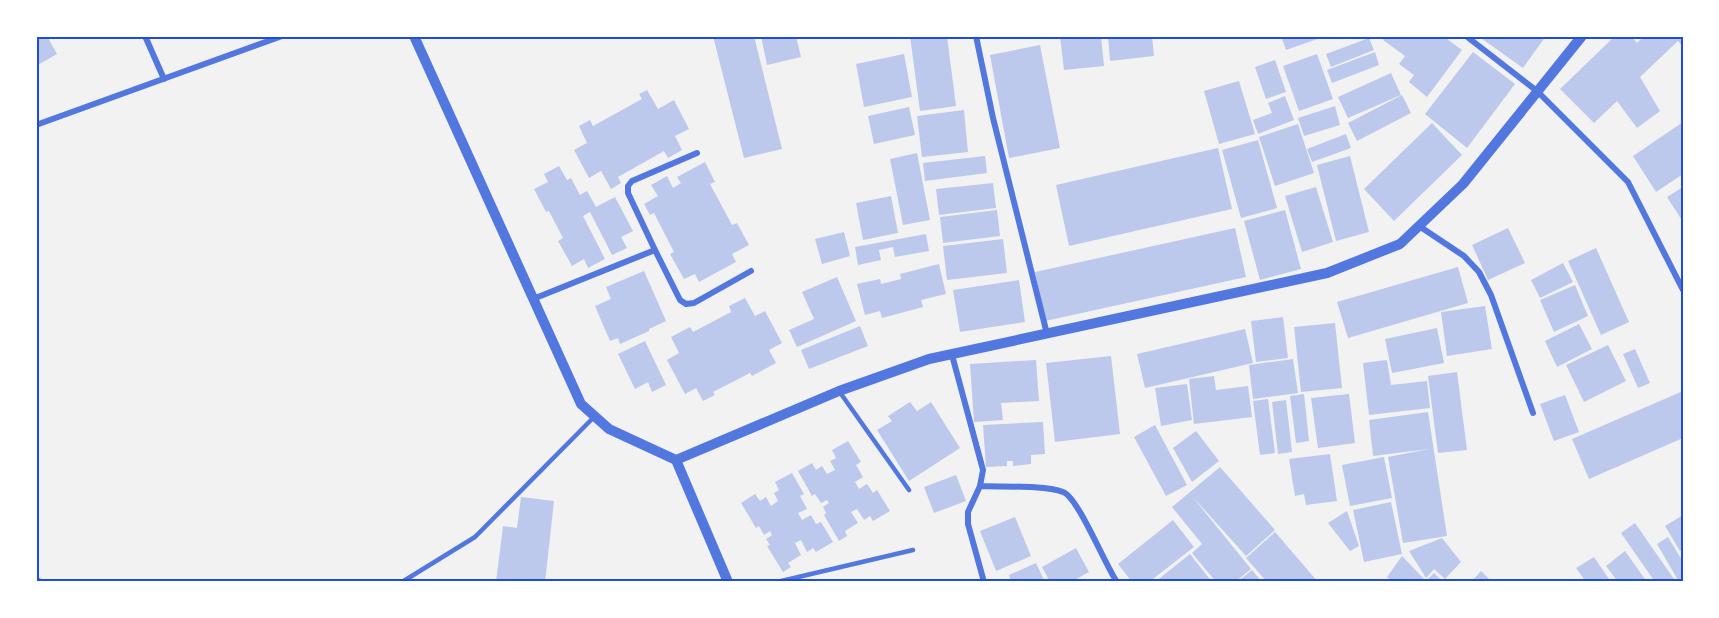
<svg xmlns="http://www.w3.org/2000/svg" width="1719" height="618" viewBox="0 0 1719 618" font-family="Roboto,sans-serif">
  <rect width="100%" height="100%" fill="#f2f2f2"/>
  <path fill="#bdc9ec" d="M 36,36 L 47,36 L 57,54 L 36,66 Z
    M 713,36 L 754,36 L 782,149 L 744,158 Z
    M 761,36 L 796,36 L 801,57 L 767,65 Z
    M 910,36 L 947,36 L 956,106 L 920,111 Z
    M 1060,36 L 1101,36 L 1104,66 L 1064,70 Z
    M 1108,36 L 1152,36 L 1154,56 L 1110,61 Z
    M 1281,36 L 1326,36 L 1286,50 Z
    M 1386,36 L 1443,36 L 1462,50 L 1427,97 L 1409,82 L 1414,75 L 1399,64 L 1405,56 L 1383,40 Z
    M 1478,36 L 1546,36 L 1523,68 Z
    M 1615,36 L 1631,36 L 1637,43 L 1644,36 L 1683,36 L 1683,47 L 1678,41 L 1640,77 L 1660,111 L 1637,128 L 1617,101 L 1594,123 L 1560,89 Z
    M 1369,38 L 1374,50 L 1331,67 L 1326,54 Z
    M 1040,45 L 1060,148 L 1009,158 L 990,55 Z
    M 1375,52 L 1379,65 L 1332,83 L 1327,70 Z
    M 1473,52 L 1515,84 L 1467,148 L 1425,114 Z
    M 904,54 L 912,97 L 864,107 L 856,64 Z
    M 1317,54 L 1333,99 L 1299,111 L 1283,66 Z
    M 1275,60 L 1286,92 L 1266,99 L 1255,67 Z
    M 1391,73 L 1401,95 L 1348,118 L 1338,97 Z
    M 1239,81 L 1255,134 L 1219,144 L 1204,91 Z
    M 647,90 L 658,109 L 674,100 L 689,129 L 675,136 L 682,150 L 668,158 L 664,151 L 618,177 L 621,183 L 611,189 L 601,171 L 589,178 L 574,150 L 587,143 L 579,126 L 590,120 L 593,126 L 642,99 L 639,94 Z
    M 1402,95 L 1411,113 L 1357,141 L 1348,123 Z
    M 1285,96 L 1294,120 L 1258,134 L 1253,120 L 1272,113 L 1268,103 Z
    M 1335,106 L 1340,125 L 1304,136 L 1298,118 Z
    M 909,107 L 915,135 L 874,144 L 868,116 Z
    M 964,110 L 968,152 L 922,157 L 917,116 Z
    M 1683,122 L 1683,174 L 1656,192 L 1633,156 Z
    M 1432,123 L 1462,155 L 1394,221 L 1364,189 Z
    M 1298,124 L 1314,173 L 1275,186 L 1259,137 Z
    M 1346,134 L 1351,148 L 1312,162 L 1307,149 Z
    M 1258,140 L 1277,208 L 1241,218 L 1222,150 Z
    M 1218,148 L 1232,209 L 1069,246 L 1056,185 Z
    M 917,153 L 930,220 L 903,225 L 890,159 Z
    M 985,156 L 987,173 L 925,181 L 923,163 Z
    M 1350,156 L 1369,232 L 1336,241 L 1317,165 Z
    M 705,162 L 715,182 L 710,184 L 732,225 L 737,223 L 749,245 L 732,254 L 736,262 L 699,282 L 695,274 L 684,279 L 670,254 L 674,252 L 654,213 L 650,215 L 644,204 L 658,196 L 651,185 L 667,176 L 673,188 L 681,183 L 677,177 Z
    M 559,166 L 567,180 L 571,178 L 580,195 L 587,191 L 596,207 L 615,197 L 633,231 L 621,237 L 627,248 L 612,255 L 590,212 L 583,216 L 605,259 L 588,268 L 584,259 L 572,266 L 558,241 L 563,238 L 549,211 L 546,212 L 534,189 L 548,182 L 544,174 Z
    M 993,183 L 996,208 L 939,215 L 936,189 Z
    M 1316,187 L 1333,242 L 1302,252 L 1285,196 Z
    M 1683,187 L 1683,222 L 1667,197 Z
    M 891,196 L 898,233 L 863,240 L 856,203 Z
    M 997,210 L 1000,236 L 943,243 L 940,217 Z
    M 1285,210 L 1301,269 L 1260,280 L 1244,221 Z
    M 1235,228 L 1246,277 L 1045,321 L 1035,272 Z
    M 1508,228 L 1525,263 L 1488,280 L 1472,245 Z
    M 844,232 L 850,256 L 822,264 L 815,239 Z
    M 926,234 L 929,251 L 895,257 L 893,247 L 879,250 L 881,260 L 858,265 L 855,247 Z
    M 1003,239 L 1007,273 L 947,280 L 943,246 Z
    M 1596,248 L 1629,322 L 1601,335 L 1568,261 Z
    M 1563,263 L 1573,282 L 1540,298 L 1531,280 Z
    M 939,264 L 946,294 L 921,300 L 923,307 L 882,318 L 880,311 L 865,315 L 857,284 L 880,279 L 881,284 L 901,279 L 900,274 Z
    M 1458,267 L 1468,303 L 1348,338 L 1337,302 Z
    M 644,271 L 666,321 L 649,329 L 649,331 L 620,344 L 618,338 L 610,341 L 595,306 L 611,299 L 606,287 Z
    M 837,277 L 856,321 L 797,347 L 789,330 L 814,319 L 802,292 Z
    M 1019,280 L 1025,322 L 960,332 L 953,290 Z
    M 1575,285 L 1588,316 L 1554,332 L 1540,300 Z
    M 745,298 L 755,316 L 765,311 L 782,343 L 769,350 L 776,363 L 752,376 L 750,373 L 713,392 L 715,395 L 703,401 L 696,388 L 685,394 L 667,360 L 679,353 L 671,337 L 690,327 L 693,332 L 731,312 L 729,306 Z
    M 1485,306 L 1492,349 L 1447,356 L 1441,312 Z
    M 1283,317 L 1288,358 L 1256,362 L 1251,321 Z
    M 1335,323 L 1342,388 L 1301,392 L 1294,327 Z
    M 1579,324 L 1592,349 L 1557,367 L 1545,341 Z
    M 860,326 L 868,346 L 809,369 L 801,350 Z
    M 1437,328 L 1444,363 L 1392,373 L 1385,339 Z
    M 1245,329 L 1253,363 L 1145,388 L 1137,354 Z
    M 645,341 L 666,385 L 652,392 L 648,382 L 635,389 L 618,354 Z
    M 1608,345 L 1626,381 L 1584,402 L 1566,365 Z
    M 1635,349 L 1650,383 L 1638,388 L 1623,354 Z
    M 1111,356 L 1120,434 L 1055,442 L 1046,363 Z
    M 1293,359 L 1298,393 L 1253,399 L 1249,365 Z
    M 1036,360 L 1039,401 L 1001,403 L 1003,420 L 974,422 L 970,364 Z
    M 1387,360 L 1391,385 L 1427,381 L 1430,408 L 1369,415 L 1363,363 Z
    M 1457,372 L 1467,450 L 1438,453 L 1428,376 Z
    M 1214,376 L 1216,390 L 1248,386 L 1252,417 L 1194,424 L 1189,379 Z
    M 1187,384 L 1192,420 L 1161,426 L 1155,388 Z
    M 1683,391 L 1683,438 L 1589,479 L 1572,439 Z
    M 1304,394 L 1309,441 L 1296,443 L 1290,396 Z
    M 1349,394 L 1355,443 L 1318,448 L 1311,398 Z
    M 1565,395 L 1579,432 L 1554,441 L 1540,404 Z
    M 1268,399 L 1275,453 L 1260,455 L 1253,401 Z
    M 1286,400 L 1292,452 L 1278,454 L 1272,402 Z
    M 910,402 L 917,411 L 931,402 L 960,448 L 909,481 L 877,430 L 892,421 L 888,416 Z
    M 1428,412 L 1447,536 L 1403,543 L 1388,457 L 1429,449 L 1373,456 L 1369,420 Z
    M 1043,422 L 1045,454 L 1031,455 L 1031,464 L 1013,466 L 1013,461 L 1007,461 L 1007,466 L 986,467 L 983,425 Z
    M 1155,425 L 1187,485 L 1166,496 L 1134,437 Z
    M 1196,431 L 1219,461 L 1192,482 L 1173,448 Z
    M 848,441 L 861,462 L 856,465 L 863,477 L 855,482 L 859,489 L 867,484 L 873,493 L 877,490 L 890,511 L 873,521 L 870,516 L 864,520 L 857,509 L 851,512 L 858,523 L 845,531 L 847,536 L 839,541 L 824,515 L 826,513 L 823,507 L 829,503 L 827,500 L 821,503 L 815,494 L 812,496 L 798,471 L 812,463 L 816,470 L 822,466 L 827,474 L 835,470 L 830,461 L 836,458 L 832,450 Z
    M 1330,454 L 1337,501 L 1306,505 L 1304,494 L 1295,496 L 1289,459 Z
    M 1384,457 L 1392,498 L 1350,506 L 1342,465 Z
    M 1220,467 L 1275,530 L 1246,556 L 1192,496 L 1251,569 L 1235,582 L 1216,582 L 1192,553 L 1202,544 L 1172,507 Z
    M 792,473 L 804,494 L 800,496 L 807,509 L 798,513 L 802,520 L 811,515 L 816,524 L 821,522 L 833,542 L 816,552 L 813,548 L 807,552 L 801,540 L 795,543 L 801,555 L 788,563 L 791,567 L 783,572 L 767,546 L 770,545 L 766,539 L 772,535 L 770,531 L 764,535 L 759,526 L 756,528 L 741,503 L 755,494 L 760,501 L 766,497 L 771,506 L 778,501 L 774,493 L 779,490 L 775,482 Z
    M 956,475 L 966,501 L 934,513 L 924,487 Z
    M 521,497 L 554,501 L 545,582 L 496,582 L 503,526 L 517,528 Z
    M 1391,502 L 1402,554 L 1364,562 L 1353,510 Z
    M 1347,511 L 1359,546 L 1350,551 L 1328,523 Z
    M 1683,515 L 1683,549 L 1680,551 L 1665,526 Z
    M 1015,517 L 1031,556 L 996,571 L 980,531 Z
    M 1173,520 L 1194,547 L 1149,582 L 1132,582 L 1118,564 Z
    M 1635,523 L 1676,582 L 1655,582 L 1621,533 Z
    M 1275,532 L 1318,582 L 1267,582 L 1246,558 Z
    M 1668,537 L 1683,562 L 1683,582 L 1679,582 L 1657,544 Z
    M 1442,538 L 1461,562 L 1445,579 L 1434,569 L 1426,578 L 1409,551 Z
    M 1076,548 L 1089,572 L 1071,582 L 1050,582 L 1042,567 Z
    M 1625,551 L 1647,582 L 1618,582 L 1606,566 Z
    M 1190,554 L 1212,582 L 1155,582 Z
    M 1402,556 L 1426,581 L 1434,573 L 1443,582 L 1393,582 L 1387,577 Z
    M 1594,557 L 1611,582 L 1586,582 L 1576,568 Z
    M 1036,563 L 1045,582 L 1011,582 L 1009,575 Z
    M 1252,570 L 1262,582 L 1237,582 Z
    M 1481,571 L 1492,582 L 1471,582 Z"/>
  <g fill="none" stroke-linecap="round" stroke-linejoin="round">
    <path stroke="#5277de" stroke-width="4.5" d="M 839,391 L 909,490
      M 36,579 L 42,582
      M 402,582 L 475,537 L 594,417
      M 777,582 L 913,550"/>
    <path stroke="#5277de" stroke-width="6" d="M 145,36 L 164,79
      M 976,36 L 993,118 L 1047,334
      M 1466,36 L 1537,91 L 1628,182 L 1683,290
      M 36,125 L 282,36
      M 1419,226 L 1464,256 L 1479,272 L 1491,295 L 1533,413
      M 655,250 L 680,300 L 686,304 L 694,303 L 751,271
      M 533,299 L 655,250 L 628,193 L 628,186 L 632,181 L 697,153
      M 952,355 L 983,470 L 980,486 L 968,512 L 968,524 L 984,582
      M 980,486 C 1000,487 1045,485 1063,492 C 1078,497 1105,565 1117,582"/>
    <path stroke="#5277de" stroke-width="10" d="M 414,36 L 581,404 L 609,429 L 676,460
      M 676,460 L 839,391 L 929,359 L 1327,273 L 1400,244 L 1463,184 L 1582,36
      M 676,460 L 728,582"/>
  </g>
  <rect width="1719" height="618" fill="none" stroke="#ffffff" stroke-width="75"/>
  <rect x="38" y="38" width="1644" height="542" fill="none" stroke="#1d4ed8" stroke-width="2"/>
</svg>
